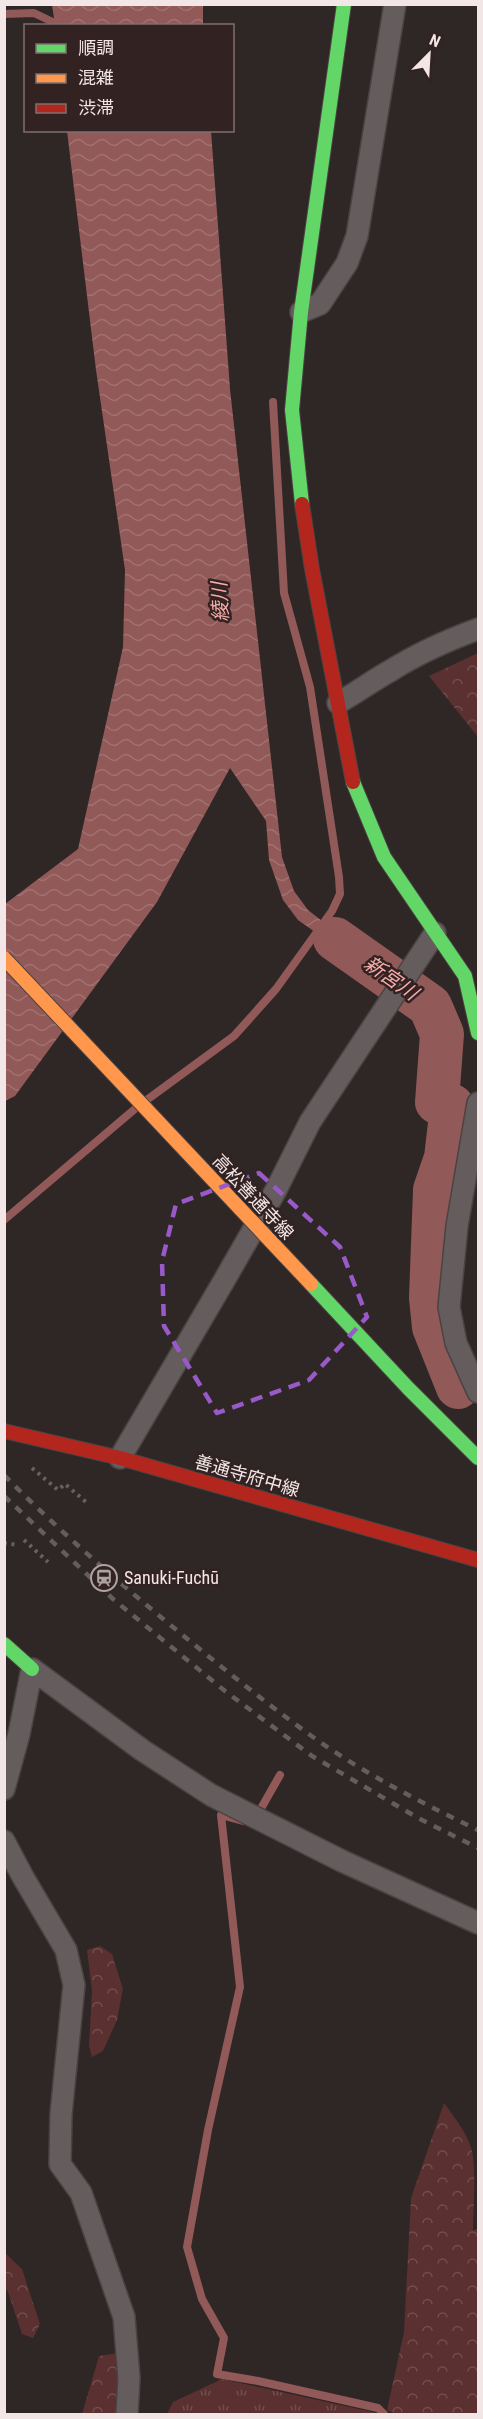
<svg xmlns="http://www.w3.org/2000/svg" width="483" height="2419" viewBox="0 0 483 2419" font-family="'Roboto Condensed','Noto Sans JP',sans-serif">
  <defs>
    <pattern id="grass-tufts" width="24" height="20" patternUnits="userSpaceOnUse" patternTransform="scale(1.5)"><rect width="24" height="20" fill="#5a3030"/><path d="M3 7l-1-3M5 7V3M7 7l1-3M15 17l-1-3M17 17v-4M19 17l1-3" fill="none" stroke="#724e4e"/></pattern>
    <pattern id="forest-crowns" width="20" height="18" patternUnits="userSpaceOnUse" patternTransform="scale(1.5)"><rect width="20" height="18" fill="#5a3030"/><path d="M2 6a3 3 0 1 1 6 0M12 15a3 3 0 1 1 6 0" fill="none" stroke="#724e4e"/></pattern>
    <pattern id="water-waves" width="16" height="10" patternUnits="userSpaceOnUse" patternTransform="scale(1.5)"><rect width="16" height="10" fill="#915958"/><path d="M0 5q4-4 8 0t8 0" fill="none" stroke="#a17170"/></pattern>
  </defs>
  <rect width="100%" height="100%" fill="#2f2626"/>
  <path fill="url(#grass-tufts)" d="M 222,2379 L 377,2413 L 378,2414 L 167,2414 L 173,2402 Z"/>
  <path fill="url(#forest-crowns)" d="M 478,653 L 478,737 L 429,676 Z
    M 100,1946 L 112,1954 L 123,1989 L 117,2020 L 103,2051 L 92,2057 L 89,2046 L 92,1991 L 87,1950 Z
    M 444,2103 C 453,2115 463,2128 469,2142 C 478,2161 473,2208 473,2231 L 478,2228 L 478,2414 L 395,2414 L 387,2410 L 404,2332 L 411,2198 Z
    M 4,2252 L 22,2269 L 40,2324 L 33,2338 L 22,2334 L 8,2292 L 5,2288 Z
    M 118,2353 L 116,2414 L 82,2414 L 99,2356 Z"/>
  <path fill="url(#water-waves)" d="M 52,5 L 203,5 L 203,25 L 55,25 Z
    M 67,131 L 211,131 L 230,389 L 282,857 L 294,891 L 308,910 L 386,971 L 380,978 L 298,920 L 283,900 L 269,860 L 266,821 L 230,768 L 157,902 L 15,1096 L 5,1101 L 5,904 L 78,849 L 123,647 L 125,570 L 96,370 Z"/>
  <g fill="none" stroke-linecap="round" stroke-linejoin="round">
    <path stroke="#915958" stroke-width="8" d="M 4,14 L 34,13 L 61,26
      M 148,1099 L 234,1036 L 276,989 L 332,911 L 340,894 L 339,877 L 310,687 L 284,593 L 273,402
      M 4,1220 L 136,1108
      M 259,1812 L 280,1775
      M 243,1821 L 221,1815 L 240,1987 L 208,2130 L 187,2247 L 202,2299 L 224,2338 L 217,2374 L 258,2381 L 378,2408 L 384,2414"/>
    <path stroke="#915958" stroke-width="44" d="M 335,939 L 430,1006 L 442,1034 L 437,1102 L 452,1106 L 446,1158 L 435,1190 L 431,1298 L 434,1327 L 458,1387"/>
    <defs>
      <path id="street" d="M 301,312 L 320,304 L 347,263 L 357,236 L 395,4
        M 338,703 C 356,693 372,681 390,671 C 417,654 448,640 478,629
        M 478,1103 L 457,1226 L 449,1307 L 456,1343 L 478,1392
        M 120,1458 L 225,1279 L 276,1190 L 310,1122 L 435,933
        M 4,1789 L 19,1734 L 32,1669 L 142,1750 L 211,1795 L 342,1861 L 478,1923
        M 4,1841 L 23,1877 L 66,1950 L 74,1985 L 61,2114 L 60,2164 L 81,2193 L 124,2317 L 129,2378 L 127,2414"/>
      <path id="fast" d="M 302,504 L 292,410 L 301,312 L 344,4
        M 353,782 L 384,857 L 465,976 L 478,1033
        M 311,1284 L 408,1388 L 478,1458
        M 4,1644 L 32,1669"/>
      <path id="jam" d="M 302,504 L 312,569 L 353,782
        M 4,1431 L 120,1458 L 478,1560"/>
    </defs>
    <use href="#street" stroke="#4b4343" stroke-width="24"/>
    <use href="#fast" stroke="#4b4343" stroke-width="16"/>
    <use href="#jam" stroke="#4b4343" stroke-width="16"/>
    <path stroke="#676060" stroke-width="4" stroke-dasharray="3 4.5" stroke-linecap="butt" d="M 32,1468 L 58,1490 L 65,1484 L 86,1502
      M 24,1540 L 48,1562
      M 4,1543 L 18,1545"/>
    <use href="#street" stroke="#655d5d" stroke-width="21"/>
    <use href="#fast" stroke="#63d668" stroke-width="14"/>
    <use href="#jam" stroke="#b3261e" stroke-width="14"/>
    <path stroke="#655d5d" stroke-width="4.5" stroke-dasharray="8 8" stroke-linecap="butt" d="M 4,1475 C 54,1526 108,1573 162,1618 C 214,1661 265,1703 320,1742 C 369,1776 424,1804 478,1830
      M 4,1496 L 113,1599 L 225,1691 L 312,1756 L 418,1818 L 478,1848"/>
    <defs>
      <path id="slow-bridge" d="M 4,958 L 311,1284"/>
    </defs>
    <use href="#slow-bridge" stroke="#4b4343" stroke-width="16" stroke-linecap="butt"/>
    <use href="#slow-bridge" stroke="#ff974d" stroke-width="14"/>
  </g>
  <path fill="none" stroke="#995ac9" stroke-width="4.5" stroke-dasharray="12 8" stroke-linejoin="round" d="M 259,1173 L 340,1247 L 367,1317 L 309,1380 L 217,1413 L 164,1326 L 162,1261 L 176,1204 Z"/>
  <defs>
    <symbol id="station-ring" viewBox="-11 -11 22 22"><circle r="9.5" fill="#322" stroke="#aea3a3" stroke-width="1.5"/><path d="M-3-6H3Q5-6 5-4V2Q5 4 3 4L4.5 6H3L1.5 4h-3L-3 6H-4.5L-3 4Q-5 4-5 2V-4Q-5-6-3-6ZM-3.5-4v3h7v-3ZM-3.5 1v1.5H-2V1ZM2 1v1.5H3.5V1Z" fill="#aea3a3"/></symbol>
  </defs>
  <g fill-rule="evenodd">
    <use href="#station-ring" x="89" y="1563" width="30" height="30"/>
  </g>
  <g text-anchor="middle" stroke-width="5" stroke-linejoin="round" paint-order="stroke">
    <g font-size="18" fill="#f2e6e6" stroke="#322">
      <text transform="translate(253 1197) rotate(47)" y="6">高松善通寺線</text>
      <text transform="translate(247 1476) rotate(16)" y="6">善通寺府中線</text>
    </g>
    <g font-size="18" fill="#f2e6e6" stroke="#322" text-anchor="start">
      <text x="124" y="1584">Sanuki-Fuchū</text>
    </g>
    <g font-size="20" font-style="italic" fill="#f6acaa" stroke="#322">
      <text transform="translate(220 602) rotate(-93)" y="7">綾川</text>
      <text transform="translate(391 978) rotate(35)" y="7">新宮川</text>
    </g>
  </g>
  <rect width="483" height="2419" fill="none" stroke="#f2e6e6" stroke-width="12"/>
  <rect x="24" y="24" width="210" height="108" fill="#332222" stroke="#7f7070" stroke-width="1.5"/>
  <rect x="36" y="44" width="30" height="9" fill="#63d668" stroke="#7f7070" stroke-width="1.5"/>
  <text x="78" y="54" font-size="18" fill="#f2e6e6">順調</text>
  <rect x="36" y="74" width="30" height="9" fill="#ff974d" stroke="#7f7070" stroke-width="1.5"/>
  <text x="78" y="84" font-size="18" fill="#f2e6e6">混雑</text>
  <rect x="36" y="104" width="30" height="9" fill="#b3261e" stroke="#7f7070" stroke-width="1.5"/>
  <text x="78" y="114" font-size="18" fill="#f2e6e6">渋滞</text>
  <g transform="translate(429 54) rotate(24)" stroke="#332222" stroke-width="4.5" paint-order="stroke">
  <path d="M0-4.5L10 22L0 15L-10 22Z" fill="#f2e6e6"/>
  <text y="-9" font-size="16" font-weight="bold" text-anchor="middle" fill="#f2e6e6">N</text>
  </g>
</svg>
